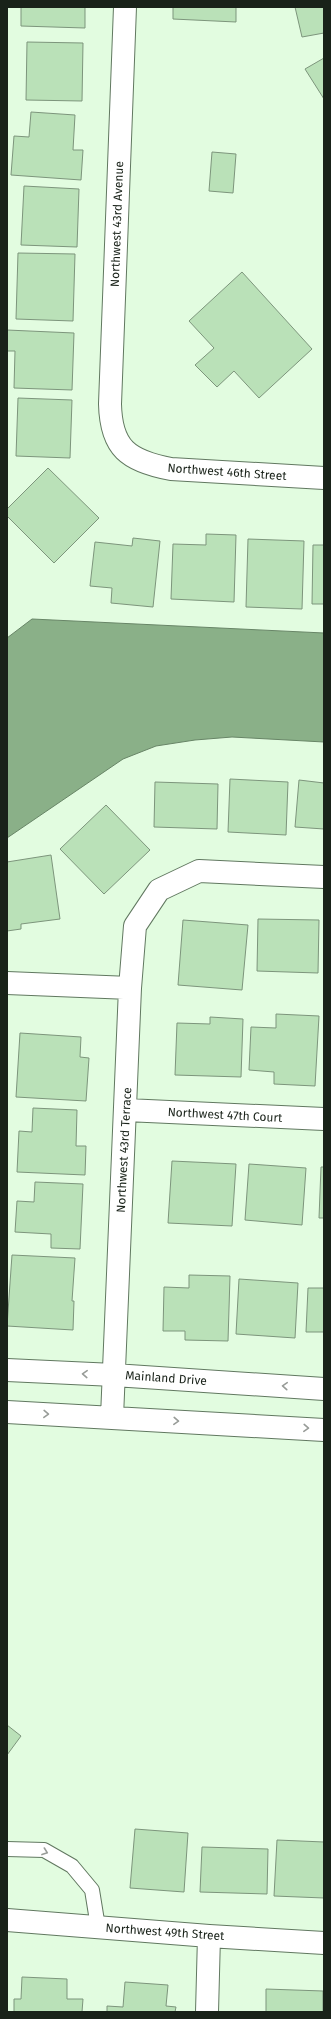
<svg xmlns="http://www.w3.org/2000/svg" width="331" height="2019" viewBox="0 0 331 2019" font-family="'Fira Sans',sans-serif">
  <rect width="100%" height="100%" fill="#e2fce0"/>
  <path fill="#8ab088" stroke="#688567" d="M 32,619 L 324,633 L 324,742 L 232,737 L 195,740 L 156,746 L 123,759 L 7,838 L 7,638 Z"/>
  <path fill="#bae1b8" stroke="#7d957c" d="M 21,7 L 85,7 L 85,28 L 21,26 Z
    M 173,7 L 236,7 L 236,22 L 173,19 Z
    M 295,7 L 324,7 L 324,33 L 302,37 Z
    M 27,42 L 83,43 L 82,101 L 26,100 Z
    M 324,58 L 324,99 L 305,69 Z
    M 31,112 L 75,115 L 73,150 L 83,150 L 81,180 L 11,175 L 14,136 L 29,137 Z
    M 212,152 L 236,154 L 233,193 L 209,191 Z
    M 24,186 L 79,189 L 77,247 L 21,245 Z
    M 18,253 L 75,254 L 73,321 L 16,319 Z
    M 242,272 L 312,349 L 259,398 L 234,371 L 217,387 L 195,365 L 214,348 L 189,321 Z
    M 7,330 L 74,333 L 72,390 L 14,388 L 15,351 L 7,351 Z
    M 18,398 L 72,400 L 70,458 L 16,456 Z
    M 48,468 L 99,518 L 54,563 L 7,516 L 7,509 Z
    M 206,534 L 236,535 L 234,602 L 171,599 L 173,544 L 206,545 Z
    M 133,538 L 160,541 L 153,607 L 111,603 L 112,588 L 90,586 L 95,542 L 132,546 Z
    M 248,539 L 304,541 L 302,609 L 246,607 Z
    M 313,545 L 324,545 L 324,604 L 312,604 Z
    M 230,779 L 288,782 L 286,835 L 228,832 Z
    M 299,780 L 324,783 L 324,829 L 295,827 Z
    M 155,782 L 218,784 L 217,829 L 154,827 Z
    M 106,805 L 150,850 L 104,894 L 60,849 Z
    M 51,855 L 60,919 L 21,924 L 21,929 L 7,931 L 7,862 Z
    M 258,919 L 319,920 L 318,973 L 257,971 Z
    M 183,920 L 248,925 L 242,990 L 178,985 Z
    M 276,1014 L 319,1016 L 315,1086 L 274,1084 L 274,1072 L 249,1070 L 251,1027 L 276,1028 Z
    M 210,1017 L 243,1019 L 241,1077 L 175,1075 L 177,1023 L 210,1024 Z
    M 20,1033 L 81,1037 L 80,1057 L 89,1058 L 86,1101 L 16,1097 Z
    M 33,1108 L 77,1110 L 76,1146 L 86,1146 L 85,1175 L 17,1172 L 19,1131 L 32,1132 Z
    M 172,1161 L 236,1164 L 232,1226 L 168,1223 Z
    M 249,1164 L 306,1168 L 302,1225 L 245,1220 Z
    M 321,1167 L 324,1167 L 324,1218 L 319,1218 Z
    M 35,1182 L 83,1184 L 80,1249 L 51,1248 L 51,1234 L 15,1232 L 17,1201 L 34,1202 Z
    M 12,1255 L 75,1258 L 72,1301 L 74,1301 L 73,1330 L 7,1326 Z
    M 189,1275 L 230,1276 L 228,1341 L 185,1340 L 185,1331 L 163,1331 L 164,1287 L 189,1288 Z
    M 239,1279 L 298,1283 L 295,1338 L 236,1334 Z
    M 308,1288 L 324,1288 L 324,1332 L 306,1332 Z
    M 7,1725 L 21,1736 L 7,1755 Z
    M 135,1829 L 188,1833 L 184,1892 L 130,1888 Z
    M 277,1840 L 324,1842 L 324,1898 L 274,1896 Z
    M 202,1847 L 268,1849 L 267,1894 L 200,1892 Z
    M 22,1977 L 67,1979 L 67,1999 L 83,1999 L 82,2012 L 14,2012 L 14,1999 L 21,1999 Z
    M 125,1982 L 168,1985 L 166,2006 L 176,2007 L 175,2012 L 107,2012 L 107,2006 L 123,2007 Z
    M 266,1989 L 323,1991 L 323,2012 L 266,2012 Z"/>
  <g fill="none" stroke-linecap="round" stroke-linejoin="round">
    <defs>
      <path id="lane" d="M 7,1849 L 44,1850 L 72,1866 L 92,1890 L 98,1927"/>
      <path id="street" d="M 125,7 L 110,404 C 111,448 128,461 171,469 L 324,478
        M 7,983 L 130,988
        M 126,1110 L 324,1119
        M 7,1370 L 114,1375 L 324,1389
        M 7,1412 L 324,1430
        M 112,1417 L 130,988 L 135,926 L 159,890 L 199,871 L 324,877
        M 7,1920 L 209,1936 L 324,1943
        M 207,2012 L 209,1936"/>
    </defs>
    <use href="#lane" stroke="#617860" stroke-width="16"/>
    <use href="#street" stroke="#617860" stroke-width="24"/>
    <use href="#lane" stroke="#fff" stroke-width="14"/>
    <use href="#street" stroke="#fff" stroke-width="22"/>
  </g>
  <defs><path id="oneway-chevron" d="M-2-3.5L2.5 0L-2 3.5" fill="none" stroke-width="1.6" stroke-linecap="round" stroke-linejoin="round"/></defs>
  <g stroke="#989c98">
    <use href="#oneway-chevron" transform="translate(85 1374) rotate(-177)"/>
    <use href="#oneway-chevron" transform="translate(285 1386) rotate(-176)"/>
    <use href="#oneway-chevron" transform="translate(46 1414) rotate(2)"/>
    <use href="#oneway-chevron" transform="translate(176 1421) rotate(3)"/>
    <use href="#oneway-chevron" transform="translate(306 1428) rotate(3)"/>
    <use href="#oneway-chevron" transform="translate(45 1852) rotate(20)"/>
  </g>
  <g text-anchor="middle" stroke-width="4" stroke-linejoin="round" paint-order="stroke">
    <g font-size="12" fill="#192219" stroke="#fff">
      <text transform="translate(117 224) rotate(-88)" y="4">Northwest 43rd Avenue</text>
      <text transform="translate(227 472) rotate(4)" y="4">Northwest 46th Street</text>
      <text transform="translate(225 1115) rotate(3)" y="4">Northwest 47th Court</text>
      <text transform="translate(124 1150) rotate(-87)" y="4">Northwest 43rd Terrace</text>
      <text transform="translate(166 1378) rotate(4)" y="4">Mainland Drive</text>
      <text transform="translate(165 1932) rotate(4)" y="4">Northwest 49th Street</text>
    </g>
  </g>
  <rect width="331" height="2019" fill="none" stroke="#192219" stroke-width="16"/>
</svg>
